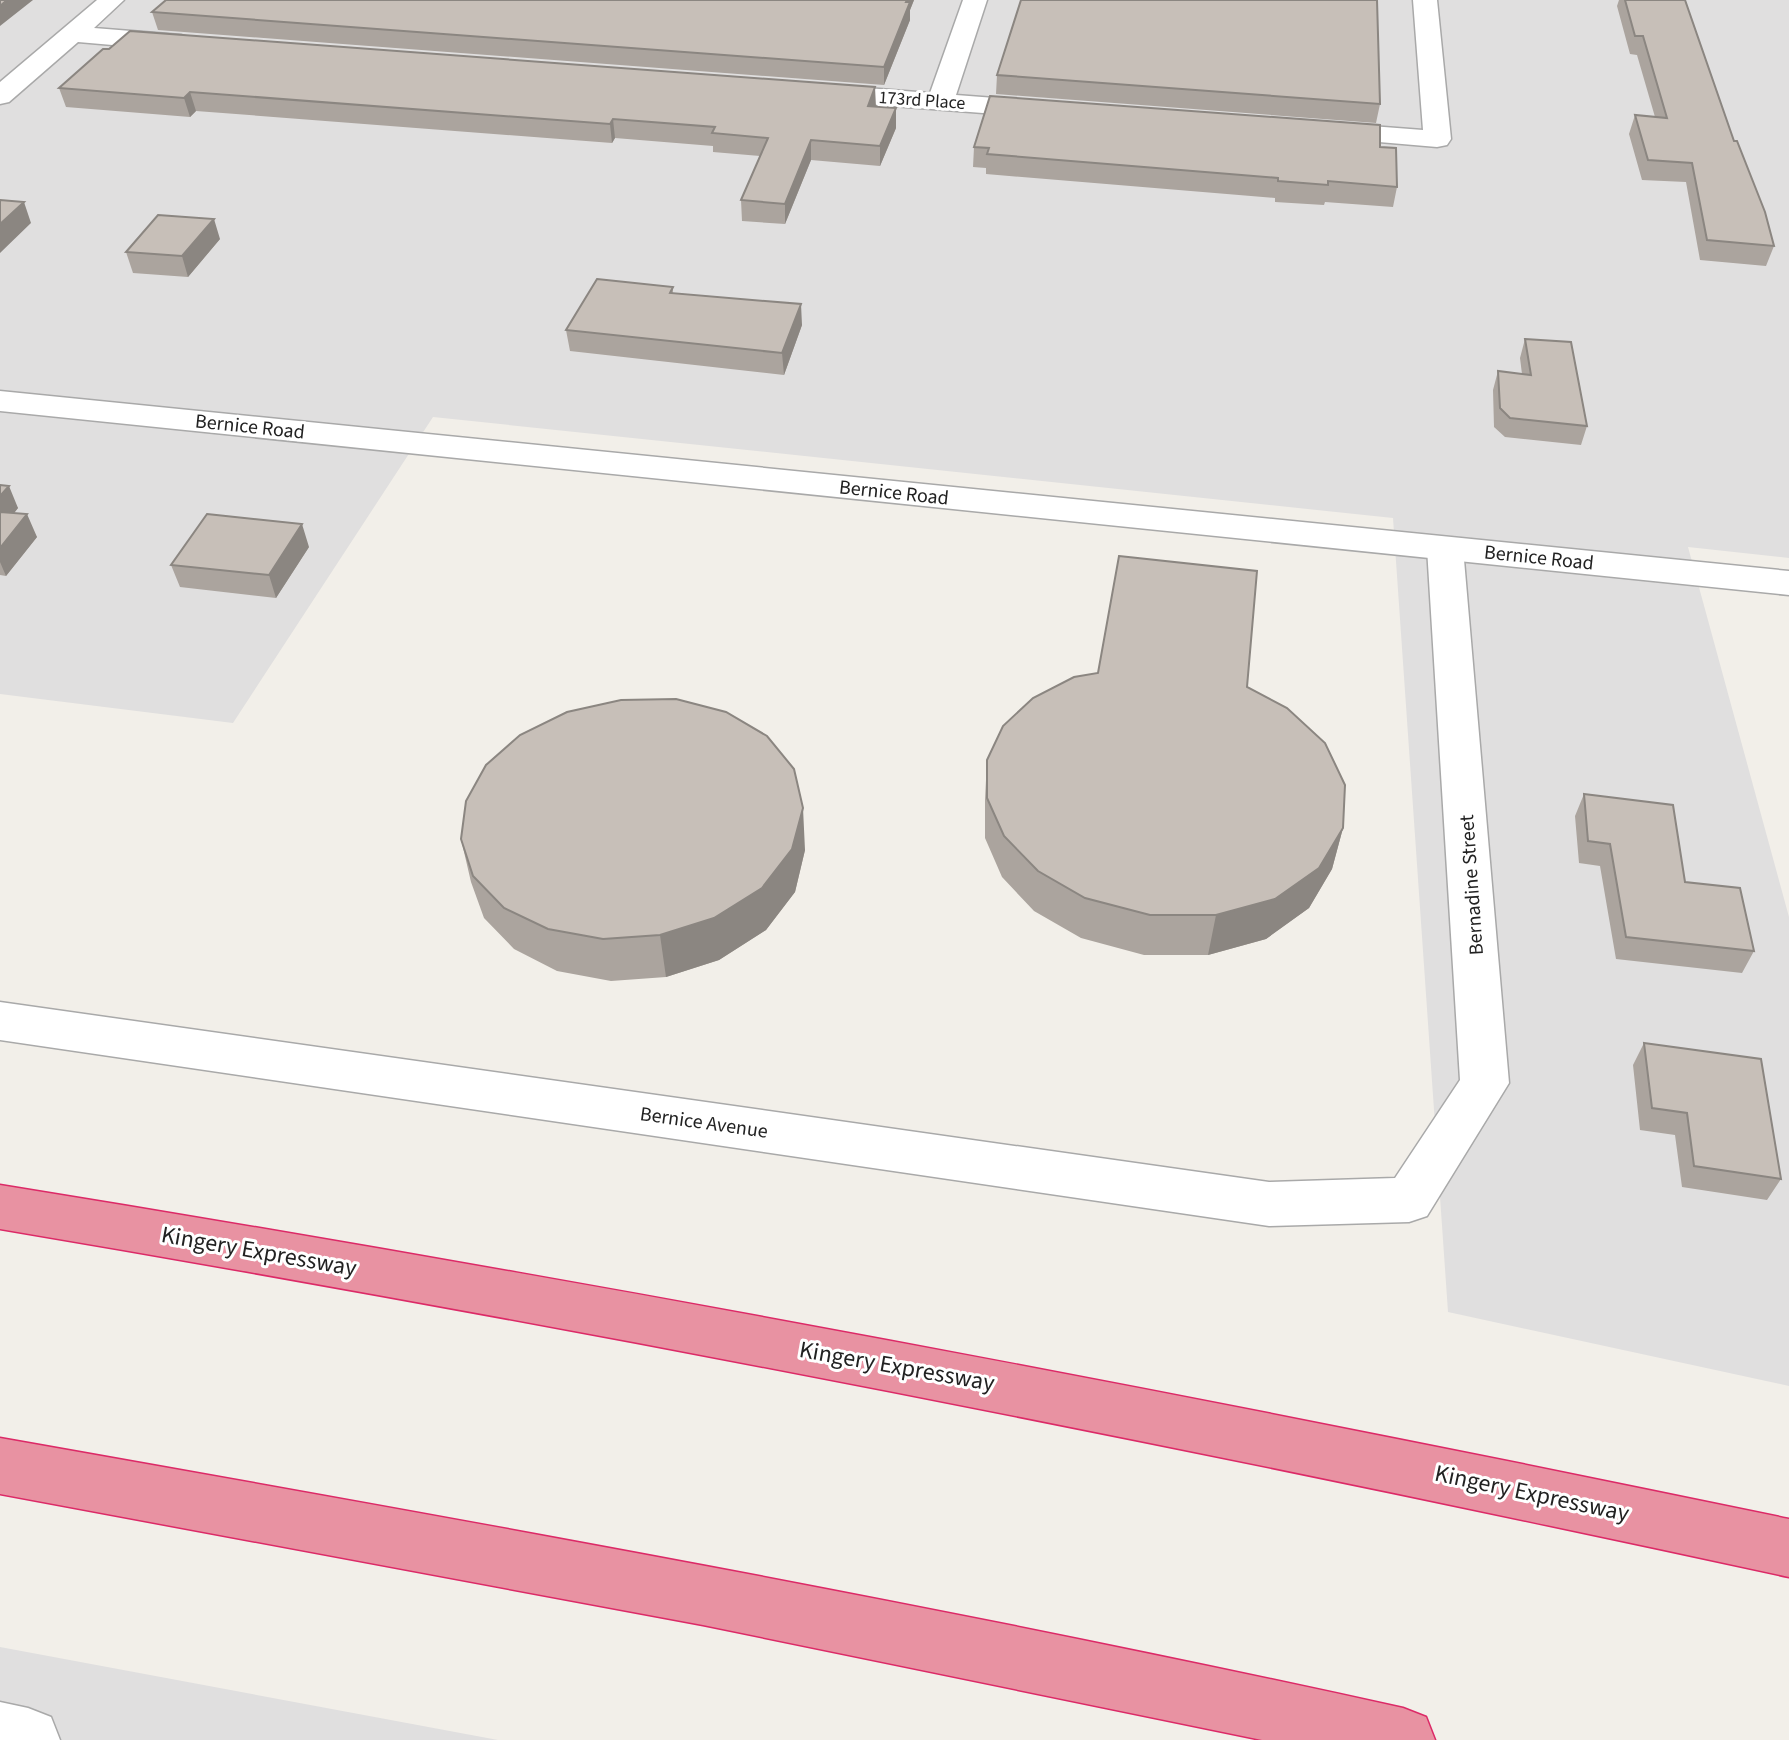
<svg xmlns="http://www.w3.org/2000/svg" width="1789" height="1740" viewBox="0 0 1789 1740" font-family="'Source Sans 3',sans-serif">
  <rect width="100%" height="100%" fill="#f2efe9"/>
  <path fill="#e0dfdf" d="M 0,0 L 1789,0 L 1789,558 L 1688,547 L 1789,917 L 1789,1386 L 1448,1312 L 1393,518 L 433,417 L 233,723 L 0,694 Z
    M 0,1647 L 498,1740 L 0,1740 Z"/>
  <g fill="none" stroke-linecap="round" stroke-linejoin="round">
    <defs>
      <path id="minor" d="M 97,0 L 124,0 L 94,28 L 181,35 L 190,38 L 194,43 L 190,48 L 181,51 L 78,42 L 9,102 L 0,104 L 0,82 Z
        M 963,0 L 987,0 L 956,95 L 1047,102 L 1056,104 L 1060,110 L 1056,116 L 1047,118 L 816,100 L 807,98 L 803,92 L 807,86 L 816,84 L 930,93 Z
        M 1413,0 L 1437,0 L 1451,139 L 1447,145 L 1437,147 L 1309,136 L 1305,130 L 1309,124 L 1319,122 L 1423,130 Z
        M 1445,537 L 1458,540 L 1463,548 L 1509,1083 L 1427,1216 L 1409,1222 L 1269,1226 L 0,1040 L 0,1002 L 1269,1182 L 1395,1178 L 1460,1080 L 1427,548 L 1432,540 Z
        M 0,1702 L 28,1708 L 51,1717 L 60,1740 L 0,1740 Z"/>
      <path id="tertiary" d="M 0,391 L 1789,571 L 1789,595 L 0,411 Z"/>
      <path id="motorway" d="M 0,1185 C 599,1282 1195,1395 1789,1519 L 1789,1577 C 1195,1448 599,1330 0,1229 Z
        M 0,1438 C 469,1521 938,1605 1403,1708 L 1426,1717 L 1435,1740 L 1262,1740 L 703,1625 L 0,1494 Z"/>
    </defs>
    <use href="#minor" stroke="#a9a9a9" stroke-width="3"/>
    <use href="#tertiary" stroke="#a9a9a9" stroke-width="3"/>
    <use href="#motorway" stroke="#dc2a67" stroke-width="3"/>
    <use href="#minor" fill="#fff" fill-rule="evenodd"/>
    <use href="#tertiary" fill="#fff" fill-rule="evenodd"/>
    <use href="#motorway" fill="#e892a2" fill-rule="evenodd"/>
  </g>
  <path fill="#aba49e" d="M 166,0 L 914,0 L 910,10 L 910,20 L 884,85 L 158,30 L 152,12 Z
    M 1619,0 L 1685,0 L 1734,141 L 1774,246 L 1766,266 L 1700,260 L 1686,182 L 1642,180 L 1629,134 L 1635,115 L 1655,117 L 1637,55 L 1630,54 L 1617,6 Z
    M 997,75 L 1380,104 L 1376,123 L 996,94 Z
    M 59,88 L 876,107 L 896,128 L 880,166 L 811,160 L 785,224 L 742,221 L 741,200 L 760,156 L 713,152 L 713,146 L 615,138 L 612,143 L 196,111 L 190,117 L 66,107 Z
    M 974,147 L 1380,147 L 1397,187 L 1393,207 L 1325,202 L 1324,205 L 1275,202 L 1275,198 L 986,174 L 986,168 L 973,167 Z
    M 220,239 L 188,277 L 133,273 L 126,252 Z
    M 673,287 L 673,293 L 802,325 L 784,375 L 570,351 L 566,330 Z
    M 1525,339 L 1587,426 L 1581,445 L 1505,437 L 1494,427 L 1493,390 L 1498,371 L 1522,374 L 1520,358 Z
    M 0,485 L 18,508 L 14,513 L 37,537 L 6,576 L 0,575 Z
    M 309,547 L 276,598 L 180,587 L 171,565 Z
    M 1098,673 L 1247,687 L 1343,828 L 1332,869 L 1309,908 L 1266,939 L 1208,955 L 1144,955 L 1081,938 L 1034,911 L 1002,877 L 985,838 L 985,800 L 987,760 Z
    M 1584,794 L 1685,882 L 1754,951 L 1742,973 L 1616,959 L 1600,866 L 1579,863 L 1575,816 Z
    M 461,839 L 805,850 L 795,892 L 766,930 L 719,960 L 666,977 L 611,981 L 557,971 L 514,949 L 484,918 L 471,882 Z
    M 1644,1043 L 1781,1179 L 1767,1200 L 1682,1187 L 1675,1135 L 1640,1130 L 1633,1065 Z"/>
  <path fill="#8b8681" d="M 7,0 L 33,0 L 0,26 L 0,6 Z
    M 907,0 L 914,0 L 910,10 L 910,20 L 884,85 L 884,67 Z
    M 875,87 L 876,107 L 868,106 Z
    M 190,92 L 196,111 L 190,117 L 184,98 Z
    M 896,108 L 896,128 L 880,166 L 880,146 Z
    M 613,119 L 615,138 L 612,143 L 610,124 Z
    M 811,140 L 811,160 L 785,224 L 785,204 Z
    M 24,202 L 31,223 L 0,253 L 0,224 Z
    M 214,219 L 220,239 L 188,277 L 182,256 Z
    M 801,304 L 802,325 L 784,375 L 782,353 Z
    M 9,486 L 18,508 L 0,531 L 0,496 Z
    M 27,514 L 37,537 L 6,576 L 0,562 L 0,548 Z
    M 302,524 L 309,547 L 276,598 L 269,575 Z
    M 803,808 L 805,850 L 795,892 L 766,930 L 719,960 L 666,977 L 660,935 Z
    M 1343,828 L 1332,869 L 1309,908 L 1266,939 L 1208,955 L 1216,915 Z"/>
  <path fill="#c7bfb8" stroke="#8b8681" stroke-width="2" d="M 0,0 L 7,0 L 0,6 Z
    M 166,0 L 907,0 L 906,2 L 910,2 L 884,67 L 152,12 Z
    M 1021,0 L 1377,0 L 1380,104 L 997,75 Z
    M 1625,0 L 1685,0 L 1734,141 L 1737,141 L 1765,212 L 1774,246 L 1707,240 L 1692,163 L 1648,160 L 1635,115 L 1667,118 L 1643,36 L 1635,36 Z
    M 130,31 L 875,87 L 868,106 L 896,108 L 880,146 L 811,140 L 785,204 L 741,200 L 768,138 L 712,133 L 715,127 L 613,119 L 610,124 L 190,92 L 184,98 L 59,88 L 103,49 L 109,49 Z
    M 990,96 L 1380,125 L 1380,147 L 1396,148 L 1397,187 L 1328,181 L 1328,185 L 1278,181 L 1278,178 L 987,154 L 989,148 L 974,147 Z
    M 0,200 L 24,202 L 0,224 Z
    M 158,215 L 214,219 L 182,256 L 126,252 Z
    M 597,279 L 673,287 L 670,293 L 801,304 L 782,353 L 566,330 Z
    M 1525,339 L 1571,342 L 1587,426 L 1510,418 L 1500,408 L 1498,371 L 1531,375 Z
    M 0,485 L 9,486 L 0,496 Z
    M 0,512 L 27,514 L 0,548 Z
    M 207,514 L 302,524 L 269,575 L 171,565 Z
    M 1119,556 L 1257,571 L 1247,687 L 1287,708 L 1325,743 L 1345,785 L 1343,828 L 1319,868 L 1275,899 L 1216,915 L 1150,915 L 1085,898 L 1038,871 L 1004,836 L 987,798 L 987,760 L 1003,726 L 1033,698 L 1074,677 L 1098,673 Z
    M 676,699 L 726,712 L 767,736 L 794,769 L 803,808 L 792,849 L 762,888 L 714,918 L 660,935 L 603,939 L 548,929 L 504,908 L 473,876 L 461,839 L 466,801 L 486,765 L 520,735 L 567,712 L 621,700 Z
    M 1584,794 L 1673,805 L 1685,882 L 1740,888 L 1754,951 L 1626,937 L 1610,844 L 1588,841 Z
    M 1644,1043 L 1761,1059 L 1781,1179 L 1694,1166 L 1687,1113 L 1652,1108 Z"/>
  <g text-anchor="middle" stroke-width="6" stroke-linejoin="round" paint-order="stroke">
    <g font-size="18" fill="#222" stroke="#fff">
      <text transform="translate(922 100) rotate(4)" y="6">173rd Place</text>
    </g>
    <g font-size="20" fill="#222" stroke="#fff">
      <text transform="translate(250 426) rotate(6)" y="7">Bernice Road</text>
      <text transform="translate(894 492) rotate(6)" y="7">Bernice Road</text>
      <text transform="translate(1539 557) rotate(6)" y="7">Bernice Road</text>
      <text transform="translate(1471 885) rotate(-94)" y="7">Bernadine Street</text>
      <text transform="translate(704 1122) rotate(8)" y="7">Bernice Avenue</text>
    </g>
    <g font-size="24" fill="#222" stroke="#fff">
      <text transform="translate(259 1251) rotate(10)" y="8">Kingery Expressway</text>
      <text transform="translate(897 1366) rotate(10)" y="8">Kingery Expressway</text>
      <text transform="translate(1532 1493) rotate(12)" y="8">Kingery Expressway</text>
    </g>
  </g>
</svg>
